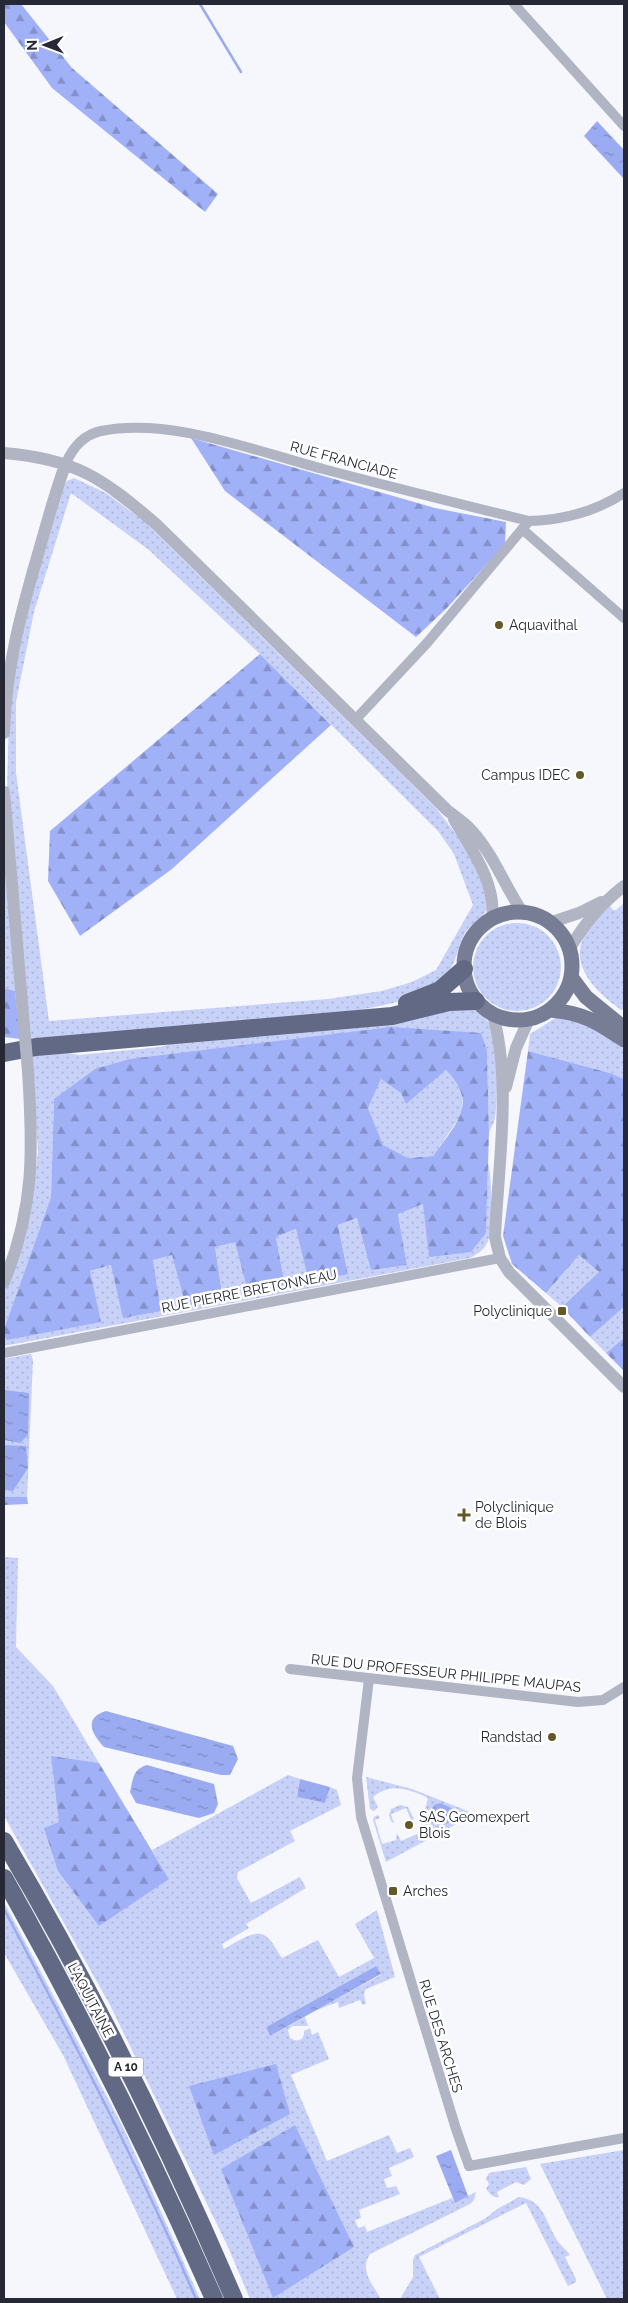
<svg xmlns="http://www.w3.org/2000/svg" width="628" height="2303" viewBox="0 0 628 2303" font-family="Raleway,sans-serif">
  <defs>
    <pattern id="grass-dots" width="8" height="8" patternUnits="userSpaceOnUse" patternTransform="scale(1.25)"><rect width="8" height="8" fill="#c8d2f8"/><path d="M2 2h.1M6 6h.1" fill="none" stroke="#acb4d5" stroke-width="1.8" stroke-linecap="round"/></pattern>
    <pattern id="forest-firs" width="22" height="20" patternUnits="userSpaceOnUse" patternTransform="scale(1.25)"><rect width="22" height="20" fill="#a1b1f8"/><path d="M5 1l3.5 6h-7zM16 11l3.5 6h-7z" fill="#8390ca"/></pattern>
    <pattern id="water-ripples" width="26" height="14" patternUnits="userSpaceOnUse" patternTransform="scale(1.25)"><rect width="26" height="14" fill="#9aabf1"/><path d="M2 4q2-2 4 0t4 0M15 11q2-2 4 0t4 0" fill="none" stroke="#7d8bc4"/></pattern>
  </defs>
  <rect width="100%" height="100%" fill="#f5f7fd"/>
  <path fill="url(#grass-dots)" fill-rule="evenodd" d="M 74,478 L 106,493 L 145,522 L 436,808 L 468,850 L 490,902 C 483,922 471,921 464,935 C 458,946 457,959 450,970 C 433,998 388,1004 360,1010 L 54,1039 L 30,1039 L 7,792 L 9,717 L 13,662 L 61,490 L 67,481 ZM 71,493 L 149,550 L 260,654 L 438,831 L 454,854 L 473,905 L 436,970 L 412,982 L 382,991 L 328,999 L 49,1021 L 16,773 L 16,702 L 34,612 Z
    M 4,844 L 15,991 L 4,988 Z
    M 624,903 L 624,1009 L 621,1010 C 598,993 569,968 584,936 C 590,925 601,915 610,906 L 613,910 L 616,910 Z
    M473 967a44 44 0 1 1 88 0a44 44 0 1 1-88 0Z
    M 460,1005 C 474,1008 487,1015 492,1029 C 498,1047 498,1099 495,1118 C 494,1123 491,1128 489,1132 L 487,1051 L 54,1099 L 51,1197 L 4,1329 L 4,1289 L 16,1262 L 32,1201 L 38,1152 L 31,1054 L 58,1051 L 79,1055 L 160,1047 L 185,1039 Z
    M 557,1017 L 579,1022 L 608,1033 L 624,1050 L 624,1079 L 610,1073 L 528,1051 L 530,1034 Z
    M 447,1070 L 462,1089 L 462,1114 L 433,1156 L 408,1158 L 382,1145 L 368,1108 L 381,1078 L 402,1093 Z
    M 488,1163 C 492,1176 493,1225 489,1238 C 486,1249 479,1253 470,1258 L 4,1346 L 4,1336 L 8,1340 L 90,1271 L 111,1265 L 161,1311 L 153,1260 L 172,1254 L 223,1298 L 215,1247 L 235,1241 L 285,1286 L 276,1237 L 297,1229 L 348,1273 L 338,1225 L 357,1218 L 407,1265 L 398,1213 L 423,1204 L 486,1232 Z
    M 579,1255 L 600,1272 L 562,1307 L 546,1293 Z
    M 624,1307 L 624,1338 L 606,1353 L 590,1337 Z
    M 31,1354 L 33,1360 L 27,1497 L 4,1497 L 4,1359 Z
    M 4,1557 L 18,1558 L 16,1647 L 53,1686 L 99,1763 L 51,1757 L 169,1879 L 152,1850 L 288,1775 L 300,1779 L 297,1797 L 325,1803 L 330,1787 L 337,1790 L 341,1805 L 290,1831 L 295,1841 L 238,1872 L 237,1878 L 251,1903 L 300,1877 L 306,1888 L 246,1924 L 249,1928 L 222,1944 L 224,1949 C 235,1943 257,1926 268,1938 C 274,1943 277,1952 282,1958 L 318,1940 L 339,1977 L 374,1958 L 355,1924 L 377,1910 L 395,1977 L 366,1989 L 364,1994 L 366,2004 L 363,2005 L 360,2000 L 339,2008 L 338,2002 L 314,2011 L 381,1975 L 376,1966 L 266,2027 L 270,2036 L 305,2017 L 308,2026 L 292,2026 L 288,2030 L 290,2038 C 297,2043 305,2040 304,2031 L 310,2028 L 312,2035 L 318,2032 L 329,2059 L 291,2075 L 327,2161 L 389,2135 L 397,2153 L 410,2148 L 414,2157 L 389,2168 L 392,2176 L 384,2179 L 387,2188 L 396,2186 L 400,2194 L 359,2210 L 361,2218 L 355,2220 L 358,2228 L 365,2226 L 367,2232 L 452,2198 L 455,2202 L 476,2192 L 474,2200 L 470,2204 L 370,2254 C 359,2270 373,2285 381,2299 L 250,2299 L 228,2247 L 110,2005 L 4,1816 Z
    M 366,1777 L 412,1789 L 475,1814 L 386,1862 L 373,1820 L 374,1817 L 378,1815 L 380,1818 L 375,1820 L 382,1844 L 396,1840 L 397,1833 L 401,1841 L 424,1831 L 420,1822 L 423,1820 L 421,1814 L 425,1810 L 428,1798 C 409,1789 391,1782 373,1797 L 378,1807 L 374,1811 L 370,1809 Z
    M 400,1805 L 408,1807 L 414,1819 L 411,1820 L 406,1808 L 391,1814 L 394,1823 L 391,1821 L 389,1815 L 391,1809 Z
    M 4,1902 L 124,2129 L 200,2299 L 177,2299 L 63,2055 L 4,1953 Z
    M 624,2150 L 624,2299 L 607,2299 L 540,2164 Z
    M 526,2167 L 531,2179 L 524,2185 L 516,2182 L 497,2192 L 499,2197 C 492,2198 490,2193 486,2189 L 489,2184 L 487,2180 L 485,2181 L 489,2173 Z
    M 519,2197 C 544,2200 545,2221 557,2240 C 560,2245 566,2249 570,2255 L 565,2257 L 576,2279 L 576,2282 L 568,2286 L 526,2203 L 419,2257 L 440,2299 L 400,2299 L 413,2277 L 413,2260 L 415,2255 L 486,2218 L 497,2209 Z"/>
  <path fill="url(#forest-firs)" fill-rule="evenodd" d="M 4,4 L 21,4 L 72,68 L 218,194 L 205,212 L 52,88 L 4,22 Z
    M 191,438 L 435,508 L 506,522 L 505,544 L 447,608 L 416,637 L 225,491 Z
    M 260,654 L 331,725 L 172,869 L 80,936 L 48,881 L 50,831 Z
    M 4,988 L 15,991 L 20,1039 L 4,1037 Z
    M 391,1027 L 481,1033 L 487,1051 L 489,1132 L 486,1233 L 471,1252 L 429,1257 L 423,1204 L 398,1214 L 407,1265 L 371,1270 L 357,1218 L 338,1225 L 348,1274 L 309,1282 L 296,1229 L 276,1237 L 285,1286 L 248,1292 L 235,1242 L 215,1247 L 223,1299 L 186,1306 L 172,1255 L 153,1260 L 161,1311 L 123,1318 L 111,1265 L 90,1271 L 101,1322 L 7,1340 L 4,1336 L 4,1329 L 51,1197 L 54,1099 L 95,1069 L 130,1059 ZM 446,1070 C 480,1104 455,1125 433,1156 L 408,1158 L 383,1145 L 368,1108 L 381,1079 L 401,1093 L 406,1104 Z
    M 528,1051 L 610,1073 L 624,1079 L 624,1307 L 590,1337 L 562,1307 L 599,1272 L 579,1255 L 546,1293 L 512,1264 L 503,1236 Z
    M 624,1338 L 624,1371 L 606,1353 Z
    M 4,1497 L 27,1497 L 28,1504 L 4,1505 Z
    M 51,1756 L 99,1763 L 169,1879 L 99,1926 L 58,1871 L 44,1828 L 59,1822 Z
    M 276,2064 L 290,2114 L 214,2155 L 189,2086 Z
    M 295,2125 L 354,2247 L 273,2298 L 221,2169 Z"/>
  <path fill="url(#water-ripples)" d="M 597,121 L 624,150 L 624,179 L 584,136 Z
    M 4,1390 L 29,1393 L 28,1435 L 20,1443 L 4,1440 Z
    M 4,1445 L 26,1446 L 28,1468 L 13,1491 L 4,1490 Z
    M 106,1711 L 233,1746 L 238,1759 L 230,1775 L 221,1775 L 104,1747 C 92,1734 83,1718 106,1711 Z
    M 147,1765 L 214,1784 L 218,1804 L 214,1813 L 199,1818 L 136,1803 L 130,1792 C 133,1779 133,1769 147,1765 Z
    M 300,1779 L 330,1787 L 325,1803 L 297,1797 Z
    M 440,1803 L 456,1810 L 455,1820 C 441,1827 436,1827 430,1812 L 434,1805 Z
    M 376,1966 L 381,1974 L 270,2036 L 266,2027 Z
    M 451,2150 L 468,2196 L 455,2203 L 436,2156 Z"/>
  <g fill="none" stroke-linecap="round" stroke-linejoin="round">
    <path stroke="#9aabf1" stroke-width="2.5" d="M 200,4 L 241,72
      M 4,1909 C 72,2038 139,2166 196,2299"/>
    <path stroke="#b1b4c2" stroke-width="10" d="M 514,4 L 624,126
      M 66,463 C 73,447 83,435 101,431 C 170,417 255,451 323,469 C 391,487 460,504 529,521 C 563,520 595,512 624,493
      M 522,529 L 624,618
      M 356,719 L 427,643 L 529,521
      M 4,1353 L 500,1258
      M 290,1669 L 578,1702 L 603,1700 L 624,1687
      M 369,1679 L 357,1778 L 361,1817 L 456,2129 L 469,2166 L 624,2138"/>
    <path stroke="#b1b4c2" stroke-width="12" d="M 4,453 C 76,459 102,478 156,524 L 448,811 C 456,817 465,823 472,831 C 494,855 505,887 523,913
      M 4,733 C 6,668 20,616 38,554 C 47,523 55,492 66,463
      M 4,792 L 24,1026
      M 454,819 C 470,847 497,884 492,919
      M 549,923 L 579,913 L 601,902
      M 569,950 C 583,925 602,903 624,886
      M 493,1015 C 512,1083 498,1166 495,1237 L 500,1258 L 509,1272 L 624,1387
      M 506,1087 L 516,1048 L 529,1019
      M 4,1282 C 35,1207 33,1149 28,1071"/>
    <path stroke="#767d95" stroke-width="15" d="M464 966a54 54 0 1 1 108 0a54 54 0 1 1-108 0Z
      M 571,977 L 586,997 L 624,1028
      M 550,1010 C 584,1013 597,1022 624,1040"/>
    <path stroke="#626984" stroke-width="18" d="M 407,1003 L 440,990 L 464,969
      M 4,1053 L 36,1047 L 392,1016 L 449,1002 L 476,1001
      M 4,1841 C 91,1988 167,2142 234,2299
      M 4,1878 C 81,2015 151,2155 214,2299"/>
    <path stroke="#b1b4c2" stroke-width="12" d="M 24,1026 L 28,1071"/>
  </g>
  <g fill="#635926" stroke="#fff" stroke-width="2">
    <circle cx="499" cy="625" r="5"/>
    <circle cx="580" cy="775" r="5"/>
    <rect x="557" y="1306" width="10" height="10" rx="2.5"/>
    <path d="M461.5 1507.5h5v5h5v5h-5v5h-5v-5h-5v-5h5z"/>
    <circle cx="552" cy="1737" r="5"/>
    <circle cx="409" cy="1825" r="5"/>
    <rect x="388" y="1886" width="10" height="10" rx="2.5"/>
  </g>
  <g text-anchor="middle" stroke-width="5" stroke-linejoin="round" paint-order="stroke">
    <rect fill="#fff" stroke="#676972" stroke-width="1" x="108.5" y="2057.5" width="35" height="19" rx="4"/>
    <g font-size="12" font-weight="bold" fill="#262935">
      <text x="126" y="2071">A 10</text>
    </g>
    <g font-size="14" fill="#262935" stroke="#fff">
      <text transform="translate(344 460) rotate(15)" y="5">RUE FRANCIADE</text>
      <text transform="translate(249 1291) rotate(-11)" y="5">RUE PIERRE BRETONNEAU</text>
      <text transform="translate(446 1673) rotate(6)" y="5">RUE DU PROFESSEUR PHILIPPE MAUPAS</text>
      <text transform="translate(91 2000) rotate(62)" y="5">L'AQUITAINE</text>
      <text transform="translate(441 2036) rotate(73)" y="5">RUE DES ARCHES</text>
    </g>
    <g font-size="14" fill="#262935" stroke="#fff" text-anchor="start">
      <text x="509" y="630">Aquavithal</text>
      <text x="570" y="780" text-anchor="end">Campus IDEC</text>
      <text x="552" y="1316" text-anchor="end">Polyclinique</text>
      <text x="475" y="1512">Polyclinique<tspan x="475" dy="16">de Blois</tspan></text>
      <text x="542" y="1742" text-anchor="end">Randstad</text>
      <text x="419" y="1822">SAS Geomexpert<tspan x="419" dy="16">Blois</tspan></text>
      <text x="403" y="1896">Arches</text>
    </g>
  </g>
  <rect width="628" height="2303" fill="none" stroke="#262935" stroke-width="10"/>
  <g transform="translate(45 45) rotate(269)" stroke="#ffffff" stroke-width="4" paint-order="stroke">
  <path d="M0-4L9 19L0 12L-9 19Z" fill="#262935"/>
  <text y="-8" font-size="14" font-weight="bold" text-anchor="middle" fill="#262935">N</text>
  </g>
</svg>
